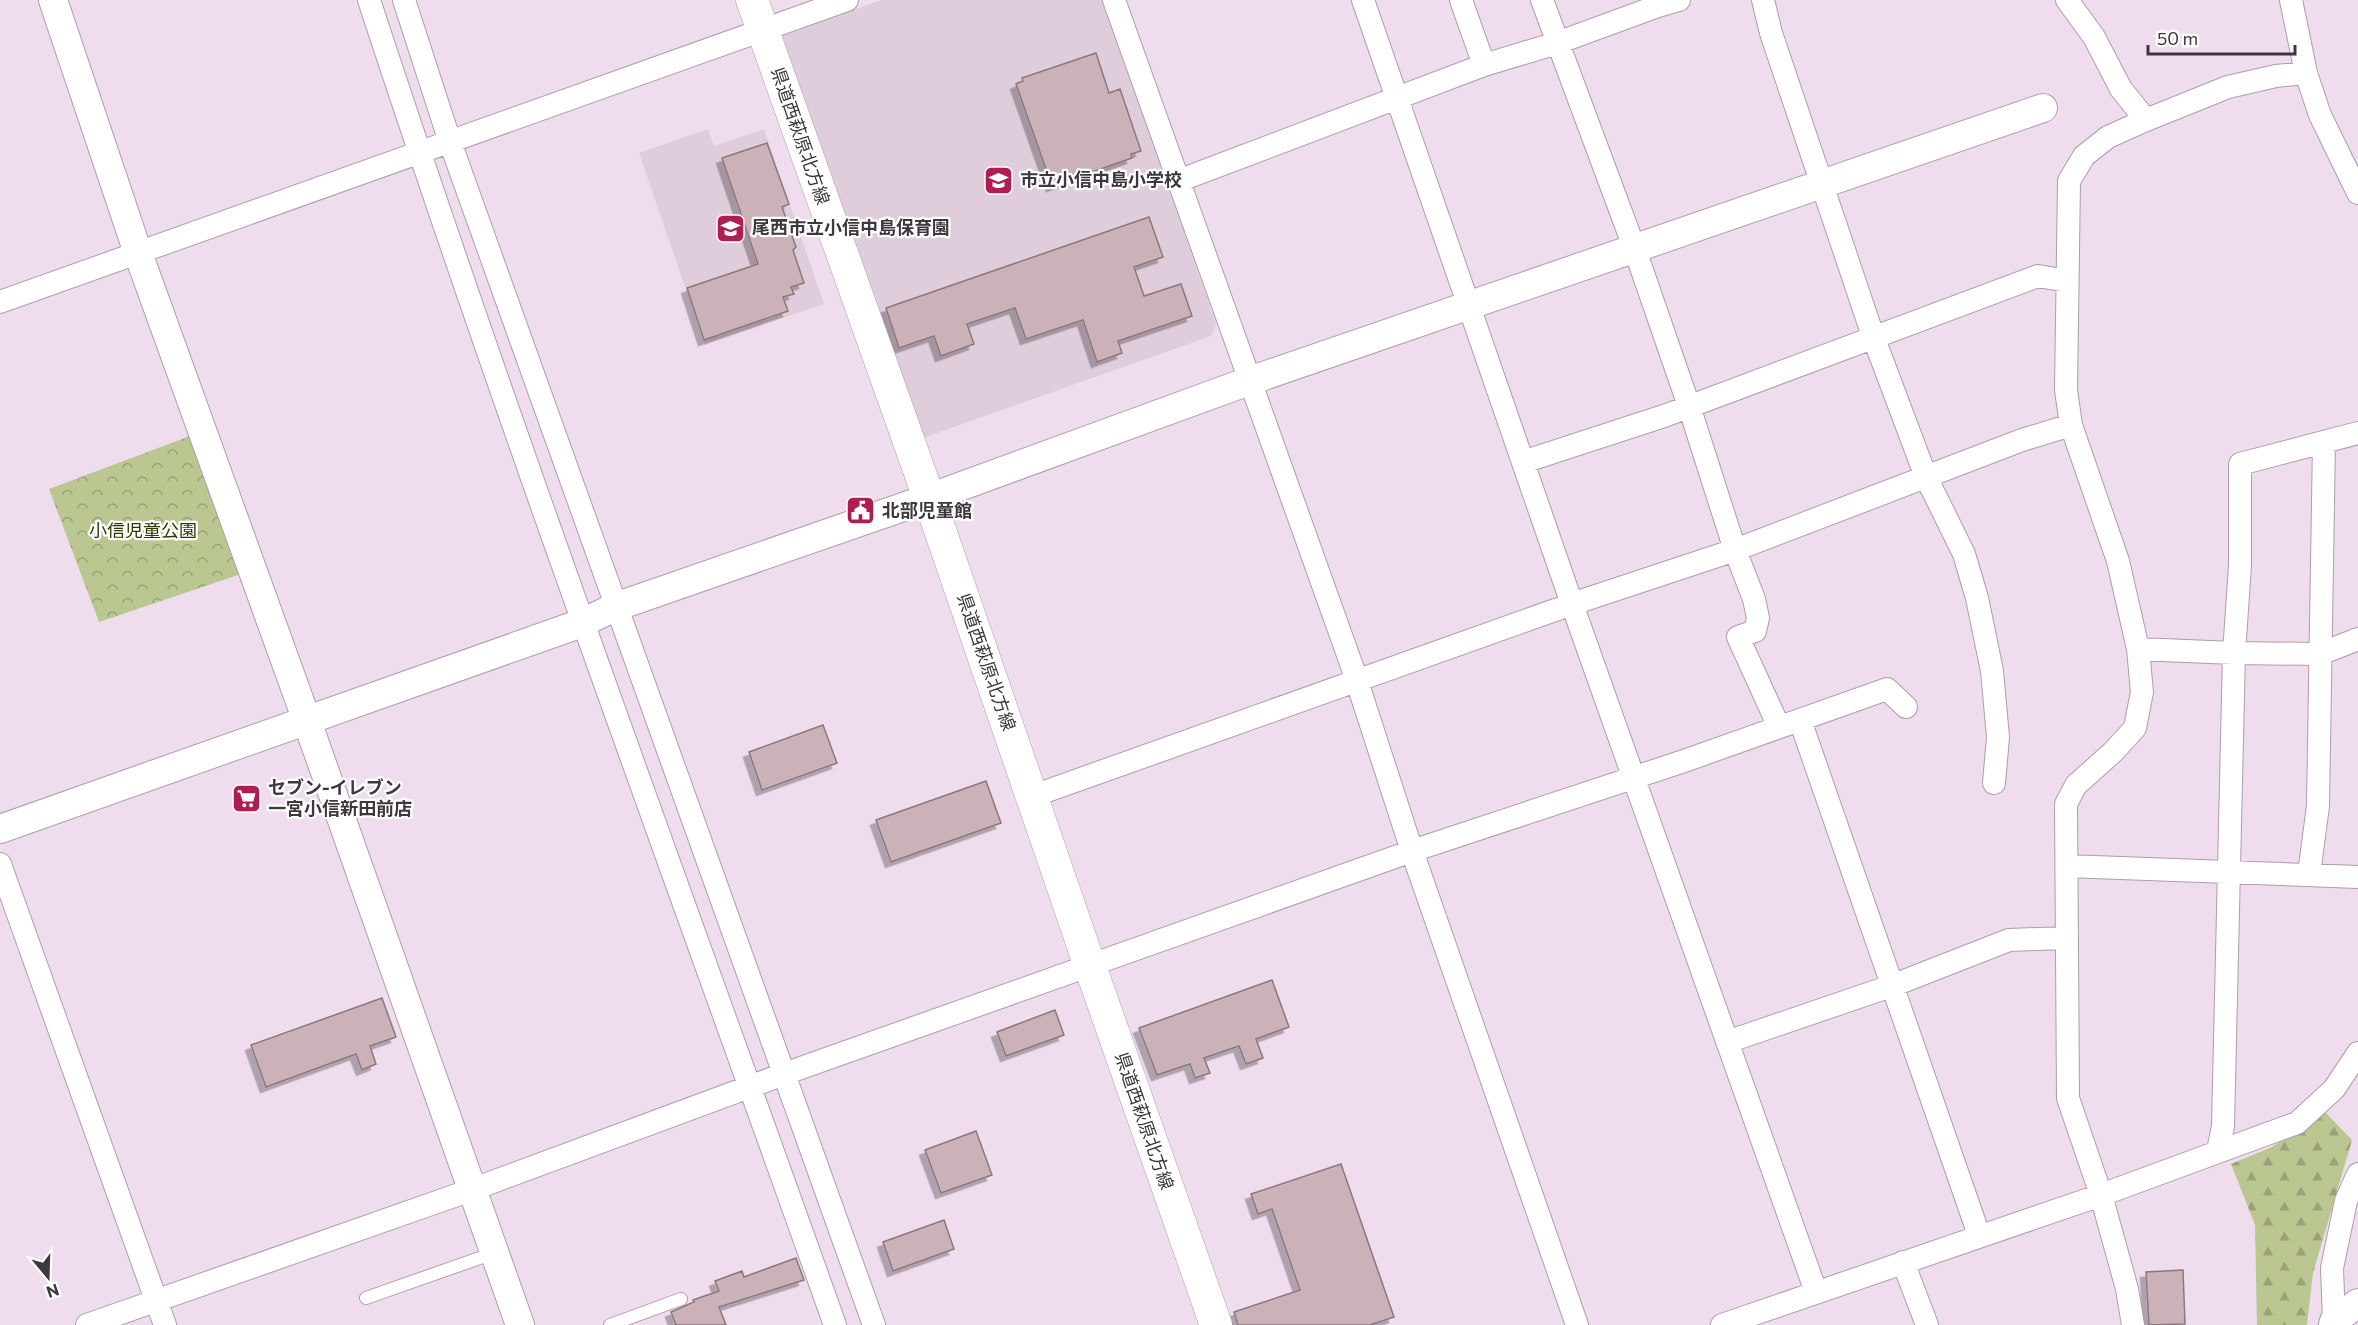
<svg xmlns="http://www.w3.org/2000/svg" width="2358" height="1325" viewBox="0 0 2358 1325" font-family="Commissioner,'Noto Sans JP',sans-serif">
  <defs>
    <pattern id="forest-firs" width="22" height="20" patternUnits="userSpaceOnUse" patternTransform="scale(1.5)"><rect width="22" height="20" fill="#bbc791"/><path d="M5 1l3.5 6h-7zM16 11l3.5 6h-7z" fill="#99a278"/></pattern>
    <pattern id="park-crowns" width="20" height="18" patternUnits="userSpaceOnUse" patternTransform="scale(1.5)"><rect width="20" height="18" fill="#bbc791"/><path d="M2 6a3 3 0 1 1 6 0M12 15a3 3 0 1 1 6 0" fill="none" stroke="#99a278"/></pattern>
    <filter id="shadow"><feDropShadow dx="-5.5" dy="5.5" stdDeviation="0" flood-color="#0004"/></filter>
  </defs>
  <rect width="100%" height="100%" fill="#efddee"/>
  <path fill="#e0cddb" d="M 881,0 L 1104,0 L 1216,324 L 1211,336 L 923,438 L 781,36 Z
    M 708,129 L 714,146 L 764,129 L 824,304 L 705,345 L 639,153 Z"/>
  <path fill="url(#forest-firs)" d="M 2325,1112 L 2352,1140 L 2313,1273 L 2307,1325 L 2257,1325 L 2255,1225 L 2231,1164 L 2272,1147 Z"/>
  <path fill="url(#park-crowns)" d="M 190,436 L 241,574 L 99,622 L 49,489 Z"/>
  <path fill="#cab2b8" stroke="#8d777d" stroke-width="1.5" filter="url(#shadow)" d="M 1096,53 L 1109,93 L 1120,89 L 1141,151 L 1131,154 L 1132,158 L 1052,186 L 1016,84 L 1023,81 L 1022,78 Z
    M 767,143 L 789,204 L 782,207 L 796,247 L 793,250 L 804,283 L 791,287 L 794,294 L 783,297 L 788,311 L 704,340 L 687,288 L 758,264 L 722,158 Z
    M 1149,217 L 1163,257 L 1134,267 L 1144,296 L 1181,284 L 1192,316 L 1118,341 L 1122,353 L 1097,362 L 1083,320 L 1026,339 L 1015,308 L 967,324 L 974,344 L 941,356 L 934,336 L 899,348 L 886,308 Z
    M 823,725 L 837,763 L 762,790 L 749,752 Z
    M 986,781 L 1001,823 L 891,862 L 876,820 Z
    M 1272,980 L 1289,1027 L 1256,1039 L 1263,1058 L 1246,1064 L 1239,1046 L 1204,1058 L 1210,1073 L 1195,1078 L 1190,1064 L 1157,1075 L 1139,1028 Z
    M 382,998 L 396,1037 L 370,1046 L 376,1064 L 362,1070 L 356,1054 L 266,1087 L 251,1045 Z
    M 1055,1010 L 1064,1035 L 1006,1056 L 997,1032 Z
    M 976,1131 L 992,1175 L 941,1193 L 925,1150 Z
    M 1341,1164 L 1394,1317 L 1370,1325 L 1238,1325 L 1234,1312 L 1300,1290 L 1272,1209 L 1258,1214 L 1251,1194 Z
    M 944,1220 L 954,1249 L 893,1271 L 883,1242 Z
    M 796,1258 L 804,1280 L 719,1307 L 726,1325 L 676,1325 L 671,1312 L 694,1302 L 693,1300 L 719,1291 L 715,1281 L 742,1271 L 744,1277 Z
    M 2183,1270 L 2185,1324 L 2149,1325 L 2146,1272 Z"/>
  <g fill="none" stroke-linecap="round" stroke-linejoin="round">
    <defs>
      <path id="service" d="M 366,1298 L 494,1253
        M 610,1325 L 681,1299"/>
      <path id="minor" d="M 369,0 C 515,445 678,884 835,1325
        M 404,0 L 450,142 L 874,1325
        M 1114,0 L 1353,669 L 1412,851 L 1577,1325
        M 1363,0 L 1572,604 L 1816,1292
        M 1461,0 L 1484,65
        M 1542,0 L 1634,247 L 1689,406 L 1735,550 L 1754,599 L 1758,618 L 1755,631 L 1738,637 L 1779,727
        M 1763,0 L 1771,33 L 1873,336 L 1926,477 L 1964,554 L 1977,598 L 1992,671 L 1998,737 L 1994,783
        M 2067,0 L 2094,37 L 2121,89 L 2146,120
        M 2291,0 L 2306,73 L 2320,115 L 2358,193
        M 1178,181 L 1484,65 L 1557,43 L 1658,6 L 1679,0
        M 0,302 L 847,0
        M 1523,462 L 1664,416 L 2038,276 L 2067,281
        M 2138,649 L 2234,653 L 2320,654 L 2358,639
        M 1800,720 L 1979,1235
        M 1033,796 L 1572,604 L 1735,550 L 2022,440 L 2071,425
        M 0,864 L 165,1325
        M 2067,866 L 2358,877
        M 2309,874 L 2318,806 L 2324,442
        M 1727,1042 L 1894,985 L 2009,940 L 2065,938
        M 2218,1151 L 2223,1126 L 2234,653 L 2240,566 L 2240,464 L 2358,433
        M 1903,1262 L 1927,1325
        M 2334,1321 L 2332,1268 L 2346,1201 L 2358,1174
        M 87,1325 L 471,1190 L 784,1074 L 1412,851 L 1684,761 L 1887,689 L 1906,707
        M 1722,1325 L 2101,1195 L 2297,1123 L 2334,1089 L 2358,1053
        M 2133,1325 L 2127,1289 L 2101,1195 L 2068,1098 L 2066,804 L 2076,785 L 2113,752 L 2135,728 L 2142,692 L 2138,649 L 2118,561 L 2071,425 L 2066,390 L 2069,181 L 2084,156 L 2108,137 L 2146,120 L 2228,87 L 2276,76 L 2306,73"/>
      <path id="tertiary" d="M 53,0 L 138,253 L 307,721 L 520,1325
        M 0,829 L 582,623 L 615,607 L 929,498 L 1249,381 L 2043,108
        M 2333,1325 L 2334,1321 L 2358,1303"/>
      <path id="secondary" d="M 752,0 L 929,498 L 1090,966 L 1216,1325"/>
    </defs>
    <use href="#service" stroke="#ad9dad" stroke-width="14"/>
    <use href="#minor" stroke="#ad9dad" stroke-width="24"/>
    <use href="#tertiary" stroke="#ad9dad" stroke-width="30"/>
    <use href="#secondary" stroke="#ad9dad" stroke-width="33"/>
    <use href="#service" stroke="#fff" stroke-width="12"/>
    <use href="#minor" stroke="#fff" stroke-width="22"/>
    <use href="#tertiary" stroke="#fff" stroke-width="28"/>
    <use href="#secondary" stroke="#fff" stroke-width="32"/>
  </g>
  <defs>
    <symbol id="school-square" viewBox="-11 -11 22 22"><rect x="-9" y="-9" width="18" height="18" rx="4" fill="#ae1e52" stroke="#fff"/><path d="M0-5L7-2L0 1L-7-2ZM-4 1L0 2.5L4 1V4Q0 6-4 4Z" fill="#fff"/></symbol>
    <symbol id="civic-square" viewBox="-11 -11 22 22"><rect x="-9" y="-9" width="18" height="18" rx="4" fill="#ae1e52" stroke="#fff"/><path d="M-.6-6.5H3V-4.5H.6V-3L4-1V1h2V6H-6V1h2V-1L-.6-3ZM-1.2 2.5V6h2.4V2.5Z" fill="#fff"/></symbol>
    <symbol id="supermarket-square" viewBox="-11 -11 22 22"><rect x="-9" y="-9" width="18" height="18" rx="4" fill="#ae1e52" stroke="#fff"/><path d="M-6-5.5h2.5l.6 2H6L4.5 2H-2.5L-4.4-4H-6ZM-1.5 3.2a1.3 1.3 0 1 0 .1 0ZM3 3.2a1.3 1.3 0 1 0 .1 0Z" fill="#fff"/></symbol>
  </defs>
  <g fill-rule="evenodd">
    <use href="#school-square" x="982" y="164" width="33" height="33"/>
    <use href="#school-square" x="714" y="212" width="33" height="33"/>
    <use href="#civic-square" x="844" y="494" width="33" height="33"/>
    <use href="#supermarket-square" x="230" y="782" width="33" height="33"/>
  </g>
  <g text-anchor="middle" stroke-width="4.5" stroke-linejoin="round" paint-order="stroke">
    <g font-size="18" fill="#3e373e" stroke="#fff">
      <text transform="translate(800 136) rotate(71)" y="6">県道西萩原北方線</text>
      <text transform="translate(986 662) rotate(71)" y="6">県道西萩原北方線</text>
      <text transform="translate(1144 1121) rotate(71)" y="6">県道西萩原北方線</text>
    </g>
    <g font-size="18" font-weight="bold" fill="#3e373e" stroke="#fff" text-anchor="start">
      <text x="1020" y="186">市立小信中島小学校</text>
      <text x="752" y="234">尾西市立小信中島保育園</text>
      <text x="882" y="517">北部児童館</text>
      <text x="268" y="794">セブン-イレブン<tspan x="268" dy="21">一宮小信新田前店</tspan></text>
    </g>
    <g font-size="18" fill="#2f3707" stroke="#fff">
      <text x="143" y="537">小信児童公園</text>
    </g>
  </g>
  <g transform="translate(48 1277) rotate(161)" stroke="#ffffff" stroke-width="4.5" paint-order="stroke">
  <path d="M0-4.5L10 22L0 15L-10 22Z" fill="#3e373e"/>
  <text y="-9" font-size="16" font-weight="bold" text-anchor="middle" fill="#3e373e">N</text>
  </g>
  <path d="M2148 45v9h147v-9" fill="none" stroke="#3e373e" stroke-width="3"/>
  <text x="2157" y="45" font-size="18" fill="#3e373e" stroke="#ffffff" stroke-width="4.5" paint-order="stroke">50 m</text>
</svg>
